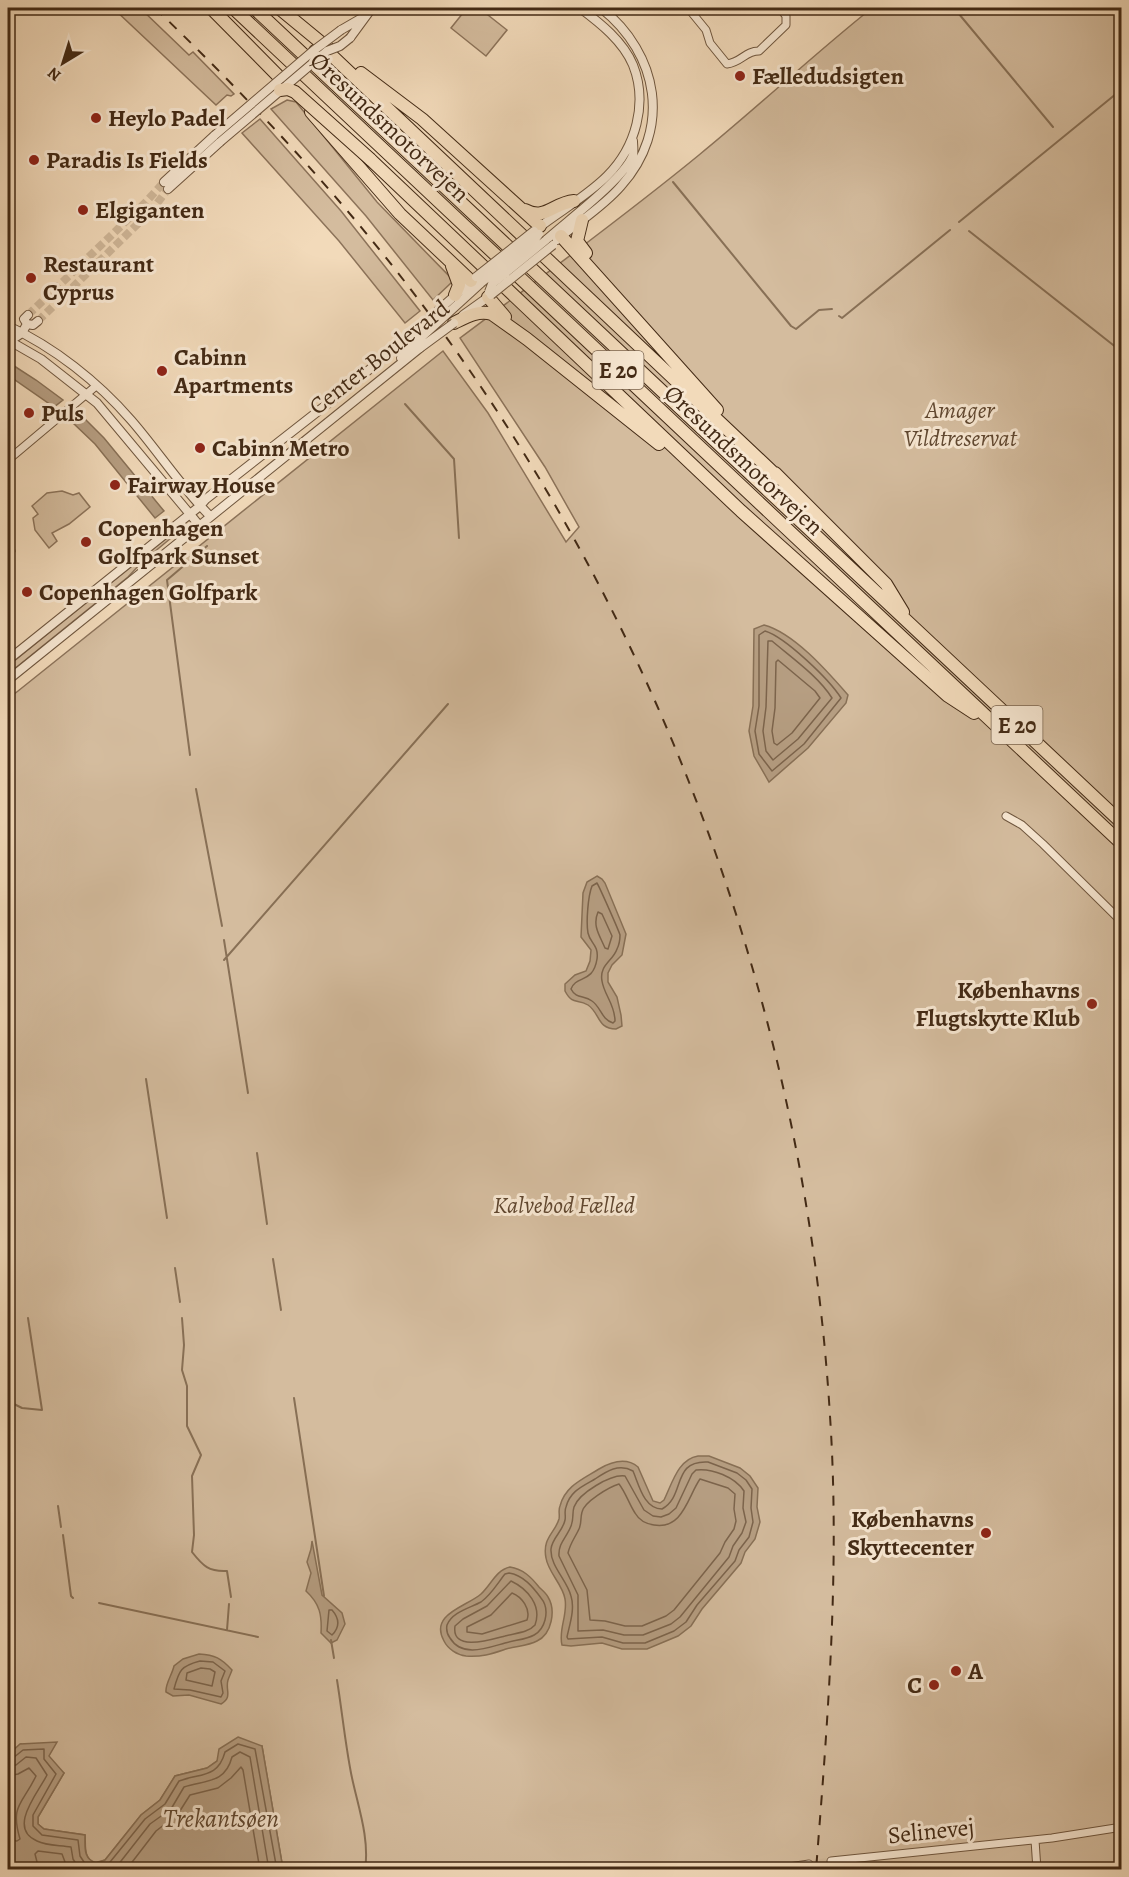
<svg xmlns="http://www.w3.org/2000/svg" width="1129" height="1877" viewBox="0 0 1129 1877" font-family="Alegreya,serif">
  <rect width="100%" height="100%" fill="#f2daba"/>
  <filter id="stains"><feTurbulence type="fractalNoise" baseFrequency=".00333" numOctaves="4"/><feColorMatrix values="0 0 0 0 .2 0 0 0 0 .09 0 0 0 0 .02 0 0 0 .5 -.17"/></filter>
  <radialGradient id="worn" r=".72"><stop offset=".6" stop-color="#630" stop-opacity="0"/><stop offset="1" stop-color="#630" stop-opacity=".3"/></radialGradient>
  <path fill="#d4bc9e" stroke="#8c735a" stroke-width="1.5" d="M 113,8 L 140,8 L 189,55 L 193,52 L 234,94 L 231,96 L 227,95 L 216,105 Z
    M 467,8 L 479,8 L 507,30 L 486,56 L 451,28 Z
    M 872,8 L 1121,8 L 1121,1869 L 283,1869 L 262,1746 L 217,1761 L 207,1768 L 175,1776 L 160,1800 L 141,1815 L 105,1860 L 94,1863 C 83,1857 86,1845 85,1835 L 44,1829 L 38,1824 L 38,1817 L 64,1773 L 21,1744 L 8,1755 L 8,699 L 443,351 L 488,413 L 566,542 L 579,527 L 545,467 L 460,338 C 540,278 621,219 699,155 C 758,107 813,55 872,8 Z
    M 287,100 L 296,102 L 377,202 L 451,278 L 452,282 L 433,300 L 366,216 L 271,109 Z
    M 260,119 L 341,211 L 420,311 L 405,323 L 339,241 L 242,133 Z
    M 62,491 L 73,495 L 79,493 L 90,507 L 69,524 L 52,533 L 57,541 L 49,548 L 35,530 L 33,518 L 38,514 L 32,506 L 47,493 Z
    M 181,526 L 183,528 L 141,563 L 128,577 L 8,674 L 8,666 Z"/>
  <path fill="#b69e82" stroke="#887056" stroke-width="1.5" d="M 8,362 L 36,380 L 63,400 L 54,407 L 8,375 Z
    M 81,415 L 104,438 L 164,511 L 155,518 L 95,444 L 72,422 Z
    M 764,625 C 794,633 827,671 848,695 L 846,703 L 808,748 L 769,782 L 754,756 L 749,731 L 753,706 L 754,629 Z
    M 597,876 L 602,879 L 605,883 L 626,934 L 622,955 L 612,965 L 608,973 L 608,982 L 617,997 L 621,1015 L 622,1026 L 616,1029 C 597,1029 600,1013 588,1005 C 577,998 573,1006 565,991 L 565,984 L 575,975 L 586,971 L 590,961 L 591,950 L 581,937 L 583,893 L 587,882 Z
    M 698,1456 L 709,1456 L 740,1468 L 750,1476 L 758,1488 L 757,1507 L 760,1522 L 755,1539 L 745,1552 L 741,1563 L 702,1609 L 691,1626 L 678,1636 L 647,1649 L 622,1649 L 602,1643 L 571,1646 L 562,1645 C 558,1630 568,1615 565,1599 C 563,1585 548,1572 546,1558 C 542,1538 555,1533 559,1519 C 560,1515 558,1510 560,1506 C 565,1486 583,1479 599,1469 C 611,1462 626,1457 638,1467 L 653,1501 L 660,1503 L 664,1500 C 672,1484 678,1459 698,1456 Z
    M 312,1541 L 322,1595 L 342,1613 L 345,1624 L 337,1640 L 331,1643 L 321,1633 C 322,1615 320,1604 306,1591 L 311,1573 L 307,1562 L 311,1549 Z
    M 510,1567 C 523,1569 531,1577 539,1587 C 542,1590 546,1593 548,1597 C 556,1610 552,1634 537,1641 C 528,1646 516,1646 506,1649 C 491,1654 483,1657 466,1656 C 457,1655 448,1649 444,1641 C 429,1614 466,1607 481,1594 C 491,1585 496,1570 510,1567 Z
    M 199,1654 C 215,1655 221,1658 232,1670 C 231,1673 229,1677 228,1680 C 225,1690 233,1697 221,1704 L 189,1695 L 173,1696 L 166,1692 C 165,1684 172,1675 174,1666 L 183,1659 Z
    M 238,1737 L 262,1746 L 283,1869 L 20,1870 L 8,1861 L 8,1755 L 20,1744 L 57,1742 L 49,1756 L 64,1773 L 38,1817 L 38,1824 L 44,1829 L 85,1835 C 85,1847 83,1860 97,1863 L 105,1860 L 141,1815 L 160,1800 L 175,1776 L 207,1768 L 217,1761 L 219,1749 Z"/>
  <g fill="none" stroke-linecap="round" stroke-linejoin="round">
    <path stroke="#7c644c" stroke-width="1.5" d="M 765,631 C 785,637 829,679 841,698 L 804,744 L 772,771 L 759,754 L 755,731 L 759,706 L 759,635 Z
      M 768,641 L 772,641 C 792,658 818,676 832,698 L 798,739 L 773,760 L 766,751 L 763,731 L 766,707 Z
      M 778,660 L 815,691 L 820,698 L 792,733 L 777,745 L 774,743 L 772,731 L 775,708 L 776,662 Z
      M 597,883 C 599,886 619,931 620,935 C 620,939 619,945 617,949 C 613,961 599,965 602,981 C 604,995 615,1004 615,1021 L 613,1023 C 601,1019 601,1007 592,1001 C 584,995 576,999 571,989 C 576,975 593,984 597,959 C 599,945 590,943 588,933 C 586,922 588,896 592,886 Z
      M 598,912 L 602,914 L 612,936 L 608,949 L 605,948 C 600,936 592,926 598,912 Z
      M 708,1462 L 737,1473 L 746,1480 L 752,1489 L 751,1508 L 753,1522 L 749,1537 L 739,1550 L 735,1561 L 697,1605 L 686,1622 L 674,1631 L 645,1643 L 623,1643 L 602,1637 L 568,1639 L 567,1637 C 570,1623 575,1609 571,1596 C 567,1580 550,1566 551,1549 C 552,1538 563,1531 565,1520 C 566,1516 564,1511 566,1507 C 570,1491 583,1486 595,1479 C 607,1471 619,1463 633,1471 C 639,1485 644,1509 662,1509 C 686,1496 671,1460 708,1462 Z
      M 696,1470 C 712,1468 735,1477 744,1491 L 743,1508 L 746,1522 L 742,1533 L 733,1546 L 729,1557 L 680,1617 L 671,1624 L 643,1635 L 624,1635 L 603,1630 L 578,1631 L 578,1595 L 559,1556 C 558,1543 567,1537 571,1526 C 574,1519 572,1513 574,1507 C 579,1493 611,1474 625,1476 L 644,1510 L 653,1516 L 661,1517 L 669,1514 L 676,1508 L 692,1474 Z
      M 700,1479 L 728,1488 L 735,1494 L 734,1509 L 736,1521 L 734,1529 L 725,1542 L 720,1553 L 674,1610 L 666,1616 L 642,1626 L 625,1626 L 605,1621 L 590,1620 L 587,1590 L 568,1553 C 570,1544 574,1539 578,1531 C 582,1525 580,1519 582,1512 C 584,1502 609,1487 619,1484 C 626,1493 629,1504 635,1513 C 639,1520 647,1524 654,1525 C 683,1530 688,1496 700,1479 Z
      M 509,1573 C 523,1575 533,1587 541,1598 C 546,1604 547,1612 545,1620 C 540,1640 522,1638 505,1643 C 487,1648 462,1658 450,1638 C 447,1634 446,1630 447,1625 C 452,1612 470,1608 481,1602 C 491,1595 497,1584 505,1574 Z
      M 511,1581 C 528,1589 542,1606 535,1625 C 528,1633 515,1633 505,1636 C 493,1639 451,1653 455,1626 L 463,1619 L 487,1606 Z
      M 512,1593 C 522,1597 531,1609 527,1620 L 482,1634 L 467,1632 L 467,1627 L 491,1615 Z
      M 329,1610 L 332,1610 C 339,1618 340,1627 332,1635 L 327,1631 Z
      M 200,1661 L 213,1662 L 225,1671 L 221,1681 L 223,1693 L 221,1697 L 190,1690 L 174,1689 C 179,1670 181,1666 200,1661 Z
      M 201,1668 L 210,1669 L 215,1672 L 212,1686 L 186,1680 L 187,1673 Z
      M 8,1759 L 13,1758 L 23,1750 L 44,1749 L 44,1759 L 56,1774 L 33,1815 L 33,1826 L 42,1835 L 78,1840 L 80,1856 L 86,1865 L 96,1869 L 106,1867 L 145,1819 L 165,1804 L 179,1781 C 201,1773 218,1778 225,1752 L 238,1744 L 255,1749 L 277,1870
      M 8,1767 L 16,1765 L 26,1757 L 36,1758 L 47,1775 C 38,1793 7,1828 37,1841 C 47,1846 60,1845 71,1847 L 73,1859 L 80,1870
      M 8,1776 L 18,1774 L 29,1768 L 36,1776 C 22,1805 10,1805 20,1839 L 17,1841 L 8,1840
      M 39,1870 L 35,1854 L 38,1851 L 62,1854 L 68,1870
      M 114,1870 L 150,1824 L 171,1809 L 184,1787 C 205,1780 225,1784 232,1757 L 240,1752 L 250,1757 L 269,1870
      M 126,1870 L 156,1831 L 178,1814 L 190,1795 L 218,1788 L 231,1778 L 241,1767 L 243,1770 L 260,1870"/>
    <path stroke="#887056" stroke-width="2" d="M 954,8 L 1053,127
      M 673,182 L 791,326 L 796,329 L 819,310 L 832,309
      M 959,222 L 1122,89
      M 969,231 L 1122,352
      M 839,316 L 842,318 L 950,230
      M 405,404 L 454,459 L 459,538
      M 190,755 L 167,580 L 207,546
      M 196,789 L 222,926
      M 224,940 L 248,1093
      M 224,960 L 448,704
      M 146,1079 L 167,1218
      M 257,1153 L 267,1224
      M 273,1259 L 281,1310
      M 175,1268 L 180,1302
      M 182,1318 L 184,1345 L 182,1370 L 187,1386 L 187,1426 L 201,1455 L 192,1476 L 194,1535 L 192,1552 C 203,1566 209,1572 227,1571 L 231,1597
      M 294,1398 L 324,1596
      M 8,1401 L 22,1408 L 42,1410 L 28,1318
      M 58,1506 L 61,1527
      M 63,1535 L 71,1596 L 73,1598
      M 99,1603 L 258,1637
      M 227,1630 L 229,1604
      M 331,1640 L 334,1658
      M 337,1680 C 342,1711 345,1742 351,1773 C 357,1804 370,1837 365,1870"/>
    <path stroke="#cfb799" stroke-width="7" stroke-dasharray="7 3.5" stroke-linecap="butt" d="M 809,1864 L 831,1861"/>
    <path stroke="#cfb799" stroke-width="8" stroke-dasharray="8 4" stroke-linecap="butt" d="M 28,315 L 145,203 L 164,182
      M 38,321 L 152,210 L 168,189"/>
    <defs>
      <path id="minor" d="M 688,8 L 706,30 L 710,43 L 727,64 C 742,62 745,51 759,51 L 786,25 L 786,16 L 780,8
        M 8,460 L 96,386
        M 8,546 L 11,551
        M 1006,816 L 1022,825 L 1043,844 L 1122,922
        M 1035,1840 L 1037,1870
        M 831,1861 L 1052,1838 L 1122,1827
        M 769,1870 L 809,1864"/>
      <path id="tertiary" d="M 341,30 L 360,19
        M 350,38 L 372,8
        M 164,182 L 215,135
        M 168,189 L 220,142
        M 537,229 C 560,211 587,196 607,176 C 636,147 648,103 633,65 C 623,41 600,23 580,8
        M 546,240 C 567,221 624,179 633,155 C 634,151 633,145 633,141
        M 557,240 C 578,222 603,207 621,186 C 672,129 659,54 601,8
        M 442,307 L 474,279
        M 447,314 L 481,283
        M 463,315 L 491,295
        M 27,324 L 33,325 L 38,321
        M 8,326 C 54,347 98,382 131,420 C 158,451 181,487 210,516
        M 8,340 L 41,359 L 97,403 L 199,525
        M 10,341 L 22,333 L 27,324 L 24,319 L 28,315
        M 401,358 L 416,342
        M 8,660 L 200,506 L 206,499 L 335,398 L 411,335
        M 8,680 L 420,348"/>
      <path id="motorway" d="M 211,8 L 288,86
        M 233,8 L 1122,844
        M 254,8 L 1122,823
        M 279,8 L 330,50
        M 315,51 L 327,51 L 347,70 L 780,479
        M 361,73 L 422,119 L 540,226
        M 311,112 L 400,214 L 471,281
        M 370,159 L 741,511 L 948,696 L 974,713
        M 525,210 C 545,221 553,203 574,201
        M 582,220 L 577,241 L 586,253
        M 561,236 L 717,410
        M 452,266 L 459,285 L 455,295
        M 488,297 L 505,317
        M 454,323 C 466,317 478,310 492,314 L 527,339 L 659,444
        M 775,473 L 886,584 L 903,612"/>
    </defs>
    <use href="#minor" stroke="#6f563e" stroke-width="9"/>
    <use href="#tertiary" stroke="#6f563e" stroke-width="10"/>
    <use href="#motorway" stroke="#432a15" stroke-width="14"/>
    <use href="#minor" stroke="#f7e7d2" stroke-width="7"/>
    <use href="#tertiary" stroke="#f7e7d2" stroke-width="8"/>
    <use href="#motorway" stroke="#f2daba" stroke-width="12"/>
    <path stroke="#432a15" stroke-width="2" stroke-dasharray="10 10" stroke-linecap="butt" d="M 155,8 C 254,103 348,204 430,315 C 666,633 806,1020 830,1416 C 840,1567 828,1718 816,1870"/>
    <defs>
      <path id="tertiary-bridge" d="M 215,135 L 313,51 L 341,30
        M 220,142 L 327,51 L 340,46 L 350,38
        M 476,277 L 534,231
        M 481,283 L 536,238 L 539,234
        M 489,292 L 492,284 L 546,240
        M 491,295 L 553,245
        M 411,335 L 442,307
        M 416,342 L 447,314
        M 420,348 L 454,323"/>
      <path id="motorway-bridge" d="M 280,90 L 288,89 L 295,92 L 370,159"/>
    </defs>
    <use href="#tertiary-bridge" stroke="#6f563e" stroke-width="10" stroke-linecap="butt"/>
    <use href="#motorway-bridge" stroke="#432a15" stroke-width="14" stroke-linecap="butt"/>
    <use href="#tertiary-bridge" stroke="#f7e7d2" stroke-width="8"/>
    <use href="#motorway-bridge" stroke="#f2daba" stroke-width="12"/>
  </g>
  <g fill="#8f2418" stroke="#f7e7d2" stroke-width="2">
    <circle cx="740" cy="76" r="6"/>
    <circle cx="96" cy="118" r="6"/>
    <circle cx="34" cy="160" r="6"/>
    <circle cx="83" cy="210" r="6"/>
    <circle cx="31" cy="278" r="6"/>
    <circle cx="162" cy="371" r="6"/>
    <circle cx="29" cy="413" r="6"/>
    <circle cx="200" cy="448" r="6"/>
    <circle cx="115" cy="485" r="6"/>
    <circle cx="86" cy="542" r="6"/>
    <circle cx="27" cy="592" r="6"/>
    <circle cx="1092" cy="1004" r="6"/>
    <circle cx="986" cy="1533" r="6"/>
    <circle cx="956" cy="1671" r="6"/>
    <circle cx="934" cy="1685" r="6"/>
  </g>
  <g text-anchor="middle" stroke-width="6" stroke-linejoin="round" paint-order="stroke">
    <g fill="#f7e7d2" stroke="#79634e" stroke-width="1.5">
      <rect x="592.5" y="351" width="51" height="38" rx="4.5"/>
      <rect x="991.5" y="706" width="51" height="38" rx="4.5"/>
    </g>
    <g font-size="22" font-weight="bold" fill="#432a15">
      <text x="618" y="378">E 20</text>
      <text x="1017" y="733">E 20</text>
    </g>
    <g font-size="24" font-weight="bold" fill="#432a15" stroke="#f7e7d2" text-anchor="start">
      <text x="752" y="84">Fælledudsigten</text>
      <text x="108" y="126">Heylo Padel</text>
      <text x="46" y="168">Paradis Is Fields</text>
      <text x="95" y="218">Elgiganten</text>
      <text x="43" y="272">Restaurant<tspan x="43" dy="28">Cyprus</tspan></text>
      <text x="174" y="365">Cabinn<tspan x="174" dy="28">Apartments</tspan></text>
      <text x="41" y="421">Puls</text>
      <text x="212" y="456">Cabinn Metro</text>
      <text x="127" y="493">Fairway House</text>
      <text x="98" y="536">Copenhagen<tspan x="98" dy="28">Golfpark Sunset</tspan></text>
      <text x="39" y="600">Copenhagen Golfpark</text>
      <text x="1080" y="998" text-anchor="end">Københavns<tspan x="1080" dy="28">Flugtskytte Klub</tspan></text>
      <text x="974" y="1527" text-anchor="end">Københavns<tspan x="974" dy="28">Skyttecenter</tspan></text>
      <text x="968" y="1679">A</text>
      <text x="922" y="1693" text-anchor="end">C</text>
    </g>
    <g font-size="24" fill="#432a15" stroke="#f7e7d2">
      <text transform="translate(390 127) rotate(43)" y="8">Øresundsmotorvejen</text>
      <text transform="translate(379 357) rotate(-38)" y="8">Center Boulevard</text>
      <text transform="translate(744 460) rotate(43)" y="8">Øresundsmotorvejen</text>
      <text transform="translate(931 1831) rotate(-6)" y="8">Selinevej</text>
    </g>
    <g font-size="24" font-style="italic" fill="#604730" stroke="#f7e7d2">
      <text x="960" y="418">Amager<tspan x="960" dy="28">Vildtreservat</tspan></text>
      <text x="564" y="1213">Kalvebod Fælled</text>
    </g>
    <g font-size="26" font-style="italic" fill="#604730" stroke="#f7e7d2">
      <text x="221" y="1827">Trekantsøen</text>
    </g>
  </g>
  <rect width="1129" height="1877" fill="none" stroke="#f2daba" stroke-width="30"/>
  <rect x="9" y="9" width="1111" height="1859" fill="none" stroke="#432a15" stroke-width="3"/>
  <rect x="15" y="15" width="1099" height="1847" fill="none" stroke="#432a15" stroke-width="1.5"/>
  <g transform="translate(63 63) rotate(218)" stroke="#f7e7d2" stroke-width="4.5" paint-order="stroke">
  <path d="M0-4.5L10 22L0 15L-10 22Z" fill="#432a15"/>
  <text y="-9" font-size="16" font-weight="bold" text-anchor="middle" fill="#432a15">N</text>
  </g>
  <rect width="100%" height="100%" filter="url(#stains)"/>
  <rect width="100%" height="100%" fill="url(#worn)"/>
</svg>
